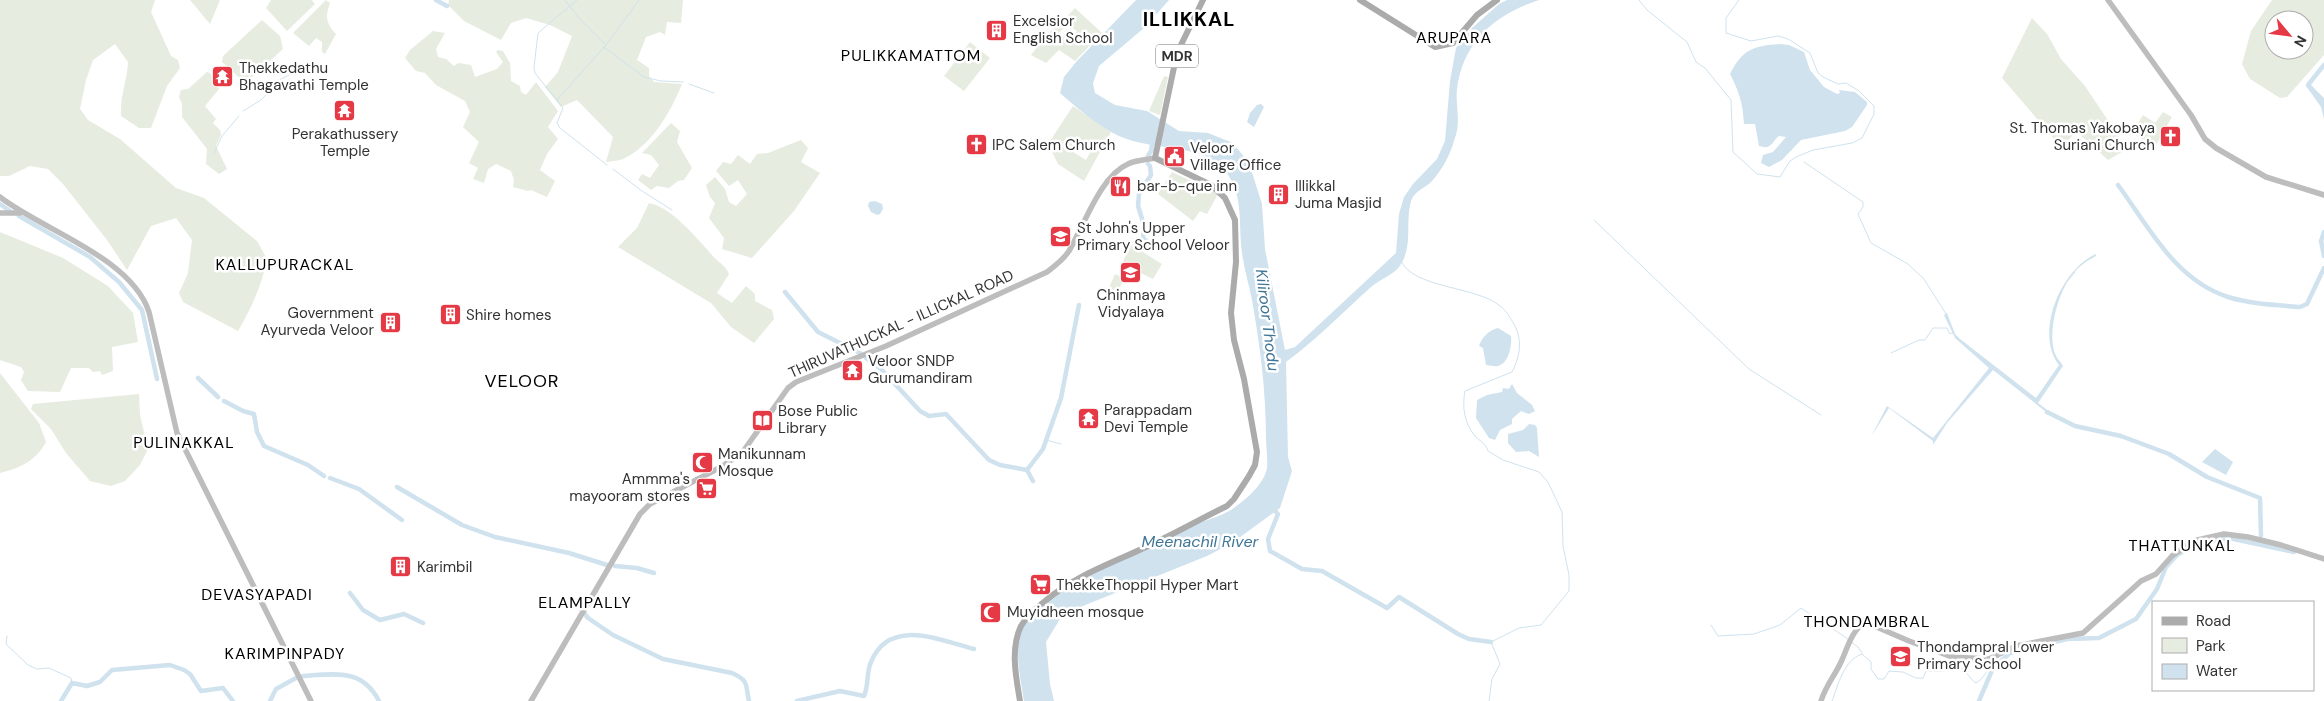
<svg xmlns="http://www.w3.org/2000/svg" width="2324" height="701" viewBox="0 0 2324 701" font-family="'DM Sans',sans-serif">
  <rect width="100%" height="100%" fill="#fff"/>
  <path fill="#e6ecdf" fill-rule="evenodd" d="M 0,0 L 155,0 L 151,12 L 171,56 L 178,60 L 180,68 L 167,86 L 151,128 L 139,128 L 121,116 C 120,95 127,82 128,62 L 115,44 L 93,60 L 86,80 L 80,109 L 88,120 L 120,139 L 176,188 L 204,198 L 257,241 L 267,259 C 262,285 251,309 238,331 L 183,302 L 179,293 L 188,273 L 192,240 L 176,218 L 151,226 L 127,270 L 107,240 L 63,184 L 48,169 L 30,166 L 9,176 L 0,176 Z
    M 190,0 L 220,0 L 210,24 Z
    M 271,0 L 312,0 L 315,4 L 287,31 L 266,8 Z
    M 326,0 L 330,3 C 325,17 326,23 336,34 L 325,54 L 322,52 L 322,42 L 316,38 L 309,46 L 293,33 Z
    M 449,0 L 683,0 L 681,23 L 667,22 L 665,35 L 660,32 L 646,37 L 637,60 L 649,68 L 649,76 L 654,82 L 682,84 C 671,111 653,144 625,158 C 620,161 612,161 606,162 L 613,137 L 577,100 L 561,107 L 545,87 L 558,72 L 572,36 L 550,25 L 526,18 L 511,23 L 501,40 L 464,21 L 448,5 Z
    M 2272,0 L 2324,0 L 2324,55 L 2287,97 L 2280,98 L 2250,79 L 2242,64 L 2251,31 ZM 2274,20 L 2304,20 L 2304,50 L 2274,50 Z
    M 1075,8 L 1102,33 L 1075,61 L 1059,50 L 1046,63 L 1031,55 L 1047,34 L 1064,20 ZM 1067,24 L 1077,31 L 1069,41 L 1059,33 Z
    M 2032,18 L 2047,34 L 2061,59 L 2085,86 L 2127,149 L 2108,160 L 2076,131 L 2062,148 L 2002,78 Z
    M 262,20 L 280,36 L 283,49 L 245,83 L 222,62 L 223,56 Z
    M 433,31 L 445,33 L 436,49 L 438,57 L 446,59 L 454,66 L 459,63 L 471,65 L 475,77 L 497,69 L 503,62 L 496,52 L 498,50 L 503,51 L 510,63 L 511,81 L 520,86 L 521,92 L 526,95 L 536,82 L 558,111 L 548,127 L 558,139 L 547,154 L 540,170 L 555,181 L 547,197 L 531,190 L 528,191 L 513,187 L 514,180 L 511,171 L 496,164 L 488,169 L 484,183 L 473,179 L 478,168 L 469,163 L 479,142 L 463,127 L 470,112 L 465,101 L 436,85 L 425,73 L 416,71 L 405,58 L 410,50 Z
    M 970,42 L 990,58 L 964,91 L 944,76 Z
    M 207,72 L 210,73 L 219,89 L 205,106 L 216,119 L 213,123 L 220,130 L 221,135 L 216,146 L 227,169 L 219,174 L 206,164 L 207,149 L 182,117 L 182,104 L 179,97 L 181,90 L 188,89 Z
    M 1164,76 L 1168,77 L 1160,115 L 1149,111 Z
    M 1073,106 L 1111,132 L 1084,181 L 1058,164 L 1048,144 ZM 1080,141 L 1092,149 L 1086,160 L 1073,152 Z
    M 2163,112 L 2172,117 L 2155,147 L 2132,133 L 2143,115 L 2155,123 Z
    M 671,123 L 680,131 L 677,142 L 692,168 L 684,180 L 678,181 L 669,188 L 657,186 L 651,190 L 638,180 L 642,174 L 650,178 L 659,165 L 651,155 L 642,153 Z
    M 801,140 L 808,148 L 801,162 L 820,173 L 794,211 L 752,258 L 722,249 L 724,238 L 709,218 L 715,203 L 710,197 L 706,185 L 715,177 L 725,189 L 729,202 L 736,206 L 747,194 L 738,180 L 729,186 L 716,171 L 723,162 L 731,164 L 738,155 L 750,164 L 757,154 L 768,153 Z
    M 1172,172 L 1218,194 L 1207,214 L 1200,211 L 1193,221 L 1158,194 Z
    M 649,203 C 670,206 697,238 711,254 C 717,262 725,264 729,274 L 717,293 L 732,303 L 746,286 L 755,294 L 755,301 L 772,310 L 774,319 L 754,343 L 731,327 L 711,303 L 618,247 L 637,228 Z
    M 0,232 L 63,258 L 108,286 L 133,313 L 138,342 L 112,347 L 113,371 L 102,375 L 100,371 L 93,372 L 89,368 L 71,368 L 60,392 L 28,391 L 21,380 L 24,372 L 21,367 L 0,360 Z
    M 1130,244 L 1162,264 L 1153,279 L 1122,264 Z
    M 1115,274 L 1124,278 L 1117,294 L 1108,290 Z
    M 0,373 L 39,423 L 46,442 C 36,461 20,468 0,473 Z
    M 139,394 L 140,415 L 148,449 L 140,465 L 125,481 L 111,486 L 90,481 L 66,453 L 51,429 L 31,409 L 33,404 Z"/>
  <path fill="#cfe2ee" d="M 1136,0 L 1169,0 L 1144,28 L 1099,66 L 1093,83 L 1095,93 L 1115,105 L 1147,111 L 1179,131 L 1208,133 L 1233,143 L 1249,163 L 1262,204 L 1265,249 L 1285,350 L 1295,347 L 1396,253 L 1399,214 L 1404,197 L 1413,184 L 1437,159 L 1445,141 L 1450,81 L 1456,48 L 1471,29 L 1499,4 L 1507,0 L 1539,0 C 1496,14 1463,41 1457,89 C 1455,108 1462,120 1454,141 C 1450,155 1442,170 1432,181 C 1426,188 1415,190 1411,201 C 1405,222 1413,245 1401,264 C 1396,274 1380,279 1371,287 C 1343,312 1316,340 1286,362 L 1288,457 L 1292,471 L 1280,508 L 1232,543 L 1207,556 L 1063,614 L 1046,642 L 1050,684 L 1054,701 L 1024,701 C 1021,681 1012,642 1023,624 C 1045,589 1158,541 1199,523 C 1209,519 1221,516 1231,510 C 1244,501 1264,485 1267,468 C 1268,459 1266,447 1266,438 C 1266,391 1260,345 1252,300 C 1249,284 1244,269 1242,253 C 1238,223 1245,192 1222,167 C 1202,146 1154,149 1127,139 C 1105,132 1077,108 1060,93 L 1064,77 L 1076,62 Z
    M 1780,44 L 1789,45 L 1804,52 L 1810,70 L 1824,87 L 1837,94 L 1840,93 L 1839,90 L 1855,92 L 1867,102 L 1867,105 L 1852,127 L 1845,131 L 1801,140 L 1782,160 L 1769,167 L 1761,163 L 1763,155 L 1773,152 L 1786,137 L 1779,136 C 1771,143 1771,150 1759,146 L 1755,124 L 1744,124 C 1743,104 1739,91 1730,74 C 1743,49 1753,46 1780,44 Z
    M 2311,85 L 2324,98 L 2324,119 L 2321,107 L 2307,87 Z
    M 1261,104 L 1264,107 L 1254,127 L 1247,122 L 1250,113 L 1257,105 Z
    M 875,201 L 882,204 L 883,209 L 880,214 L 877,215 L 871,212 L 868,206 L 869,202 Z
    M 2096,254 L 2096,256 C 2086,261 2078,267 2072,275 C 2058,292 2046,336 2056,356 C 2058,360 2061,362 2063,366 L 2038,403 L 2051,413 L 2050,415 L 1993,370 L 1947,423 L 1933,445 L 1933,441 L 1889,408 L 1871,437 L 1887,406 L 1933,438 L 1989,368 L 1955,338 L 1944,315 L 1947,313 L 1955,334 L 1960,339 L 2036,398 L 2059,365 C 2034,333 2061,269 2096,254 Z
    M 1498,328 L 1511,336 C 1512,346 1509,363 1498,366 C 1495,367 1489,365 1486,365 L 1483,348 L 1479,346 C 1482,337 1489,330 1498,328 Z
    M 1512,384 L 1517,393 L 1532,405 L 1535,411 L 1529,414 L 1521,411 L 1512,419 L 1512,424 L 1500,430 L 1495,440 L 1489,438 L 1476,418 L 1477,400 L 1487,395 L 1502,392 L 1503,388 L 1509,389 Z
    M 1529,424 L 1535,425 L 1537,428 L 1539,457 L 1529,451 L 1516,452 L 1508,443 L 1508,434 L 1523,430 Z
    M 2215,449 L 2233,462 L 2226,475 L 2202,462 Z"/>
  <g fill="none" stroke-linecap="round" stroke-linejoin="round">
    <path stroke="#cfe2ee" stroke-width="1" d="M 565,0 L 578,17 L 605,44
      M 577,0 L 538,33 L 534,67 L 535,73 L 563,108 L 557,123 L 560,128 L 607,165
      M 1639,0 L 1647,10 L 1687,42 L 1696,62 L 1705,68 L 1731,100 L 1733,152 L 1757,174 L 1780,177 L 1790,161 L 1796,157 L 1813,150 L 1852,143 L 1862,138 L 1874,114 L 1874,106 L 1859,91 L 1846,83 L 1838,84 L 1823,77 L 1818,73 L 1810,53 L 1788,39 L 1778,36 L 1751,41 L 1726,33 L 1726,18 L 1739,0
      M 604,47 L 644,77 L 661,81 L 683,82
      M 689,84 L 714,93
      M 557,100 L 606,45 L 639,0
      M 243,111 L 261,100 L 281,79 L 291,74 L 295,69
      M 214,153 L 222,136 L 239,116
      M 1804,162 L 1863,202 L 1863,207 L 1858,214 L 1871,243 L 1908,264 L 1924,279 L 1946,314
      M 613,169 L 642,191 L 672,210
      M 1594,220 L 1749,369 L 1821,415
      M 1401,261 C 1414,289 1477,286 1500,306 C 1507,311 1510,318 1514,324 C 1523,341 1520,356 1512,372 L 1465,391 C 1462,406 1464,423 1475,436 C 1480,441 1486,444 1488,451 L 1503,460 L 1539,472 L 1548,482 L 1562,512 L 1563,546 L 1569,575 L 1569,591 L 1541,625 L 1519,628 L 1491,642 L 1500,664 L 1492,679 L 1489,701
      M 2065,284 L 2075,272
      M 1891,353 L 1919,340 L 1925,340 L 1933,328 L 1947,328 L 1950,334 L 1953,333
      M 1046,440 L 1061,444
      M 1711,625 L 1718,636 L 1754,634 L 1780,625 L 1801,608 L 1848,639
      M 7,636 L 6,644 L 28,665 L 37,669 L 49,668 L 71,678 L 72,683
      M 1851,642 L 1858,647 L 1862,653
      M 1832,701 C 1838,685 1844,660 1862,654 L 1871,662 L 1871,669 L 1878,679 L 1884,679 L 1889,671 L 1903,672 L 1916,678 L 1923,678 L 1926,671 L 1944,671 L 1955,666 L 1963,669 L 1975,683 C 1987,680 1990,654 2010,653"/>
    <path stroke="#cfe2ee" stroke-width="4.5" d="M 436,0 L 447,6
      M 2312,90 L 2308,85 L 2324,65
      M 1148,156 L 1151,151 L 1153,139
      M 1148,164 L 1150,166 L 1151,175 L 1139,194 L 1138,206 L 1144,225 L 1143,238 L 1157,250
      M 2118,185 C 2149,227 2175,280 2228,297 C 2251,304 2276,305 2300,307 L 2307,304 L 2324,268
      M 0,204 L 10,211
      M 19,216 L 90,257 L 119,282 L 142,310 L 157,379
      M 2324,232 L 2321,241 L 2324,256
      M 785,292 L 818,332 L 860,353
      M 866,358 L 882,370 L 920,411 L 929,416 L 946,414 L 989,460 L 1000,465 L 1027,470 L 1033,481
      M 198,378 L 218,397
      M 224,401 L 243,411 L 254,414 L 257,432 L 264,446 L 308,465 L 324,476
      M 2047,412 L 2075,426 L 2121,436 L 2169,454 L 2207,477 L 2260,498 L 2261,536
      M 1027,470 L 1043,449 L 1061,398 L 1079,305
      M 330,478 L 359,489 L 402,520
      M 397,487 L 462,525 L 495,537 L 569,553 L 607,565
      M 1271,507 L 1278,514 L 1268,539 L 1270,551 L 1302,569 L 1322,571 L 1387,608 L 1399,597 L 1458,634 L 1469,639 L 1491,642
      M 615,566 L 637,568 L 654,573
      M 350,593 L 363,610 L 380,620 L 404,614 L 423,623
      M 574,600 L 588,618 L 613,635 L 663,659 L 732,673 C 750,681 745,685 749,701
      M 303,676 C 335,674 362,668 379,701
      M 61,701 L 72,683 L 87,686 L 100,682 L 112,670 L 170,665 L 184,670 L 190,674 L 201,691 L 223,688 L 233,701
      M 270,701 L 276,689 L 296,678
      M 797,701 L 840,691 L 864,696 C 869,685 866,673 871,662 C 889,617 940,640 974,649
      M 1979,701 L 1993,668 L 2010,653 L 2067,639 L 2099,638 L 2136,619 L 2157,589 L 2166,567 L 2177,555 L 2188,548 L 2202,543 L 2229,538 L 2294,552"/>
    <path stroke="#bdbdbd" stroke-width="5.5" d="M 2108,0 L 2191,115 L 2205,139 L 2216,148 L 2266,177 L 2324,195
      M 0,197 C 42,230 131,257 149,312 L 177,433 L 311,701
      M 0,213 L 20,213
      M 531,701 L 640,514 L 650,504 L 721,467 L 742,453 L 788,388 L 796,382 L 886,346 L 1047,272 C 1055,266 1063,260 1069,251 C 1084,226 1100,176 1128,164 C 1136,160 1146,160 1155,158
      M 1821,701 C 1826,685 1834,677 1841,662 C 1847,649 1852,630 1865,622 L 1909,641 L 1952,657 L 1989,659 L 2016,646 L 2083,633 L 2130,591 L 2141,581 L 2156,574 L 2172,556 L 2193,541 L 2224,534 L 2248,537 L 2281,545 L 2324,559"/>
    <path stroke="#ababab" stroke-width="6" d="M 1360,0 L 1435,47 L 1453,43 L 1477,15 L 1497,0
      M 1020,701 C 1016,677 1010,649 1021,626 C 1027,616 1036,608 1045,601 C 1079,573 1114,563 1152,544 C 1178,532 1202,518 1227,506 L 1234,499 L 1249,476 L 1255,465 L 1257,452 L 1244,379 L 1234,340 L 1231,313 L 1236,262 L 1235,220 L 1225,198 L 1211,185 L 1155,158 L 1177,53 L 1203,0"/>
  </g>
  <defs>
    <symbol id="building-square" viewBox="-11 -11 22 22"><rect x="-9" y="-9" width="18" height="18" rx="4" fill="#e63946" stroke="#fff"/><path d="M-4-6H4V6H1V3H-1V6H-4ZM-2.5-4.3h1.7v1.8h-1.7ZM.8-4.3h1.7v1.8H.8ZM-2.5-1h1.7V.8h-1.7ZM.8-1h1.7V.8H.8Z" fill="#fff"/></symbol>
    <symbol id="temple-square" viewBox="-11 -11 22 22"><rect x="-9" y="-9" width="18" height="18" rx="4" fill="#e63946" stroke="#fff"/><path d="M0-6L5-2H3V0L6.5 2.5H4V6H1.5V3h-3V6H-4V2.5H-6.5L-3 0V-2H-5Z" fill="#fff"/></symbol>
    <symbol id="church-square" viewBox="-11 -11 22 22"><rect x="-9" y="-9" width="18" height="18" rx="4" fill="#e63946" stroke="#fff"/><path d="M-1.2-6h2.4v3.5h3.3v2.4h-3.3V6h-2.4V-.1h-3.3v-2.4h3.3Z" fill="#fff"/></symbol>
    <symbol id="civic-square" viewBox="-11 -11 22 22"><rect x="-9" y="-9" width="18" height="18" rx="4" fill="#e63946" stroke="#fff"/><path d="M-.6-6.5H3V-4.5H.6V-3L4-1V1h2V6H-6V1h2V-1L-.6-3ZM-1.2 2.5V6h2.4V2.5Z" fill="#fff"/></symbol>
    <symbol id="restaurant-square" viewBox="-11 -11 22 22"><rect x="-9" y="-9" width="18" height="18" rx="4" fill="#e63946" stroke="#fff"/><path d="M-5-6h1v4h1v-4h1v4h1v-4h1v5L-1.5 .5V6h-2V.5L-5-1ZM5-6V6H3V1.5H1.5Q1.5-4 5-6Z" fill="#fff"/></symbol>
    <symbol id="school-square" viewBox="-11 -11 22 22"><rect x="-9" y="-9" width="18" height="18" rx="4" fill="#e63946" stroke="#fff"/><path d="M0-5L7-2L0 1L-7-2ZM-4 1L0 2.5L4 1V4Q0 6-4 4Z" fill="#fff"/></symbol>
    <symbol id="library-square" viewBox="-11 -11 22 22"><rect x="-9" y="-9" width="18" height="18" rx="4" fill="#e63946" stroke="#fff"/><path d="M-6-4Q-3-5.5-.7-3.5V5Q-3 3-6 4ZM6-4Q3-5.5 .7-3.5V5Q3 3 6 4Z" fill="#fff"/></symbol>
    <symbol id="mosque-square" viewBox="-11 -11 22 22"><rect x="-9" y="-9" width="18" height="18" rx="4" fill="#e63946" stroke="#fff"/><path d="M3.5-4.9A6 6 0 1 0 3.5 4.9A5 5 0 1 1 3.5-4.9Z" fill="#fff"/></symbol>
    <symbol id="supermarket-square" viewBox="-11 -11 22 22"><rect x="-9" y="-9" width="18" height="18" rx="4" fill="#e63946" stroke="#fff"/><path d="M-6-5.5h2.5l.6 2H6L4.5 2H-2.5L-4.4-4H-6ZM-1.5 3.2a1.3 1.3 0 1 0 .1 0ZM3 3.2a1.3 1.3 0 1 0 .1 0Z" fill="#fff"/></symbol>
  </defs>
  <g fill-rule="evenodd">
    <use href="#building-square" x="984" y="18" width="25" height="25"/>
    <use href="#temple-square" x="210" y="64" width="25" height="25"/>
    <use href="#temple-square" x="332" y="98" width="25" height="25"/>
    <use href="#church-square" x="2158" y="124" width="25" height="25"/>
    <use href="#church-square" x="964" y="132" width="25" height="25"/>
    <use href="#civic-square" x="1162" y="144" width="25" height="25"/>
    <use href="#restaurant-square" x="1108" y="174" width="25" height="25"/>
    <use href="#building-square" x="1266" y="182" width="25" height="25"/>
    <use href="#school-square" x="1048" y="224" width="25" height="25"/>
    <use href="#school-square" x="1118" y="260" width="25" height="25"/>
    <use href="#building-square" x="438" y="302" width="25" height="25"/>
    <use href="#building-square" x="378" y="310" width="25" height="25"/>
    <use href="#temple-square" x="840" y="358" width="25" height="25"/>
    <use href="#temple-square" x="1076" y="406" width="25" height="25"/>
    <use href="#library-square" x="750" y="408" width="25" height="25"/>
    <use href="#mosque-square" x="690" y="450" width="25" height="25"/>
    <use href="#supermarket-square" x="694" y="476" width="25" height="25"/>
    <use href="#building-square" x="388" y="554" width="25" height="25"/>
    <use href="#supermarket-square" x="1028" y="572" width="25" height="25"/>
    <use href="#mosque-square" x="978" y="600" width="25" height="25"/>
    <use href="#school-square" x="1888" y="644" width="25" height="25"/>
  </g>
  <g text-anchor="middle" stroke-width="5" stroke-linejoin="round" paint-order="stroke">
    <rect fill="#fff" stroke="#707070" stroke-width="1" x="1156" y="44.5" width="42" height="23" rx="4"/>
    <g font-size="14" font-weight="bold" fill="#333">
      <text x="1177" y="61">MDR</text>
    </g>
    <g font-size="15" fill="#333" stroke="#fff" text-anchor="start">
      <text x="1013" y="26">Excelsior<tspan x="1013" dy="17">English School</tspan></text>
      <text x="239" y="73">Thekkedathu<tspan x="239" dy="17">Bhagavathi Temple</tspan></text>
      <text x="2155" y="133" text-anchor="end">St. Thomas Yakobaya<tspan x="2155" dy="17">Suriani Church</tspan></text>
      <text x="345" y="139" text-anchor="middle">Perakathussery<tspan x="345" dy="17">Temple</tspan></text>
      <text x="992" y="150">IPC Salem Church</text>
      <text x="1190" y="153">Veloor<tspan x="1190" dy="17">Village Office</tspan></text>
      <text x="1137" y="191">bar-b-que inn</text>
      <text x="1295" y="191">Illikkal<tspan x="1295" dy="17">Juma Masjid</tspan></text>
      <text x="1077" y="233">St John's Upper<tspan x="1077" dy="17">Primary School Veloor</tspan></text>
      <text x="1131" y="300" text-anchor="middle">Chinmaya<tspan x="1131" dy="17">Vidyalaya</tspan></text>
      <text x="374" y="318" text-anchor="end">Government<tspan x="374" dy="17">Ayurveda Veloor</tspan></text>
      <text x="466" y="320">Shire homes</text>
      <text x="868" y="366">Veloor SNDP<tspan x="868" dy="17">Gurumandiram</tspan></text>
      <text x="1104" y="415">Parappadam<tspan x="1104" dy="17">Devi Temple</tspan></text>
      <text x="778" y="416">Bose Public<tspan x="778" dy="17">Library</tspan></text>
      <text x="718" y="459">Manikunnam<tspan x="718" dy="17">Mosque</tspan></text>
      <text x="690" y="484" text-anchor="end">Ammma's<tspan x="690" dy="17">mayooram stores</tspan></text>
      <text x="417" y="572">Karimbil</text>
      <text x="1056" y="590">ThekkeThoppil Hyper Mart</text>
      <text x="1007" y="617">Muyidheen mosque</text>
      <text x="1917" y="652">Thondampral Lower<tspan x="1917" dy="17">Primary School</tspan></text>
    </g>
    <g font-size="15" fill="#333" stroke="#fff">
      <text transform="translate(901 324) rotate(-24)" y="5">THIRUVATHUCKAL - ILLICKAL ROAD</text>
    </g>
    <g font-size="16" letter-spacing="1" fill="#000" stroke="#fff">
      <text x="1454" y="43">ARUPARA</text>
      <text x="911" y="61">PULIKKAMATTOM</text>
      <text x="285" y="270">KALLUPURACKAL</text>
      <text x="184" y="448">PULINAKKAL</text>
      <text x="2182" y="551">THATTUNKAL</text>
      <text x="257" y="600">DEVASYAPADI</text>
      <text x="585" y="608">ELAMPALLY</text>
      <text x="1867" y="627">THONDAMBRAL</text>
      <text x="285" y="659">KARIMPINPADY</text>
    </g>
    <g font-size="16" font-style="italic" fill="#3f7597" stroke="#fff">
      <text transform="translate(1268 320) rotate(83)" y="6">Kiliroor Thodu</text>
      <text x="1200" y="547">Meenachil River</text>
    </g>
    <g font-size="18" letter-spacing="1" fill="#000" stroke="#fff">
      <text x="522" y="387">VELOOR</text>
    </g>
    <g font-size="20" font-weight="bold" letter-spacing="1" fill="#000" stroke="#fff">
      <text x="1189" y="26">ILLIKKAL</text>
    </g>
  </g>
  <rect x="2152" y="601" width="162" height="90" fill="#ffffff" stroke="#adadad"/>
  <rect x="2162" y="617" width="25" height="8" fill="#ababab" stroke="#adadad"/>
  <text x="2196" y="626" font-size="15" fill="#333333">Road</text>
  <rect x="2162" y="638" width="25" height="15" fill="#e6ecdf" stroke="#adadad"/>
  <text x="2196" y="651" font-size="15" fill="#333333">Park</text>
  <rect x="2162" y="664" width="25" height="15" fill="#cfe2ee" stroke="#adadad"/>
  <text x="2196" y="676" font-size="15" fill="#333333">Water</text>
  <g transform="translate(2289 35) rotate(119)"><circle r="24" fill="#ffffff" stroke="#adadad"/>
  <path d="M0-4L9 19L0 12L-9 19Z" fill="#e63946"/>
  <text y="-8" font-size="14" font-weight="bold" text-anchor="middle" fill="#333333">N</text>
  </g>
</svg>
